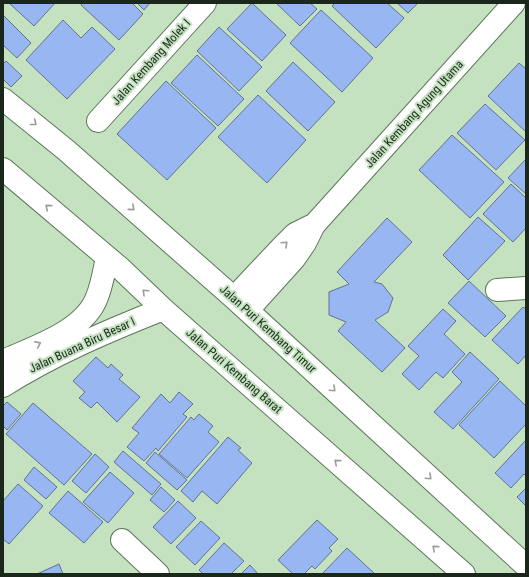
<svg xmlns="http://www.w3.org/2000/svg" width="529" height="577" viewBox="0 0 529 577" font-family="'Roboto Condensed',sans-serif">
  <rect width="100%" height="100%" fill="#c4e2c0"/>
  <path fill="#98b7f2" stroke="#607293" d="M 9,3 L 55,3 L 34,26 Z
    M 82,3 L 132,3 L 143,14 L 119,40 L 81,5 Z
    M 137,3 L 150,3 L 144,10 Z
    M 252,3 L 286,35 L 262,61 L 227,29 Z
    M 276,3 L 310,3 L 317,9 L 300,26 Z
    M 335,3 L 387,3 L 404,18 L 376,48 L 332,6 Z
    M 397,3 L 418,3 L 408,13 Z
    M 321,10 L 373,58 L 342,92 L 290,43 Z
    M 3,15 L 31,43 L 17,58 L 3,45 Z
    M 63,20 L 81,38 L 92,27 L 115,49 L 67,99 L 26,60 Z
    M 219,27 L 262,67 L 239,91 L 197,51 Z
    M 197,55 L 244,99 L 218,126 L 171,83 Z
    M 6,61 L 22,76 L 11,87 L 3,79 L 3,64 Z
    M 293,62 L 335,102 L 308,131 L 266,91 Z
    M 519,63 L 526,69 L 526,132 L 488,96 Z
    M 166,81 L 216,128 L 167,180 L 117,134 Z
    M 258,95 L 306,140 L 267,183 L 218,137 Z
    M 485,104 L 525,140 L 496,170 L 457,133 Z
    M 452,135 L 504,182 L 470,218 L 419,170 Z
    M 526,159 L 526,194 L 508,178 Z
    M 511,184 L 526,198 L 526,228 L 513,242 L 483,214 Z
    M 478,217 L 505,241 L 468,280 L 443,255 Z
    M 387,218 L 412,242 L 374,282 L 382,284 L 393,298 L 388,312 L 375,320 L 405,348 L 382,372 L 338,331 L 346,322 L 329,315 L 329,292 L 349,284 L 337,272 Z
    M 469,281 L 506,316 L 485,337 L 448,303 Z
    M 523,307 L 526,309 L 526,355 L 518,364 L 492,340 Z
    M 443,309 L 456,321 L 444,334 L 465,354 L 443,378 L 436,372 L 419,390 L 402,374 L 419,356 L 408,346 Z
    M 470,352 L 499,379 L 453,429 L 434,412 L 462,382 L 452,372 Z
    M 96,357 L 108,368 L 111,364 L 123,375 L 119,379 L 140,397 L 117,422 L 97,402 L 91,408 L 79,398 L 85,392 L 73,381 Z
    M 500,381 L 526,406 L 526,424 L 494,458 L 459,425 Z
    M 179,392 L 193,404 L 183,414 L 187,417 L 158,451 L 156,448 L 144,461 L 127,447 L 139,433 L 132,428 L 161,394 L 170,403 Z
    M 7,402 L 21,414 L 7,430 L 3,426 L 3,406 Z
    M 33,403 L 92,454 L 64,485 L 6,434 Z
    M 199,414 L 213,426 L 208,432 L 219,442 L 187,478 L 159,454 L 191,417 L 194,420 Z
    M 228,437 L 241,448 L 238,450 L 252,463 L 217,504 L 202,491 L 193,502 L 181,491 Z
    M 526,440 L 526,476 L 524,474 L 511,488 L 495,473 Z
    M 123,451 L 161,484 L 152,495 L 114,462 Z
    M 155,452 L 187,480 L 177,490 L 146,463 Z
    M 95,454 L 109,467 L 86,493 L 72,481 Z
    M 34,467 L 57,487 L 46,499 L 24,480 Z
    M 110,472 L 134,493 L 108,523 L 83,502 Z
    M 18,484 L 43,506 L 9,544 L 3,539 L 3,501 Z
    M 161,487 L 175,500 L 164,512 L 150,500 Z
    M 526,488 L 526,506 L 517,497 Z
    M 68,491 L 103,522 L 84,543 L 49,513 Z
    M 178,501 L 196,518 L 171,544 L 153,527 Z
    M 317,520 L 338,539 L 329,548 L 332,551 L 315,569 L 312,566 L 304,574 L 293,574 L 278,560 Z
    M 201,521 L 220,538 L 195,565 L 176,547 Z
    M 224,543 L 244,561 L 231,574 L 203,574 L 199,570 Z
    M 347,548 L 375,574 L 322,574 Z
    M 59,564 L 63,574 L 37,574 Z
    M 250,565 L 258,574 L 241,574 Z"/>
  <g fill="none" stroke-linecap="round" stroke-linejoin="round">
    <defs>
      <path id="street" d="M 3,99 L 66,150 L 234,298 L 526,566
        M 98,121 L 205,3
        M 3,169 L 120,268 L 163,309 L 464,574
        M 497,290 L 526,288
        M 234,298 L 282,247 L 295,234 L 311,226
        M 248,310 L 294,259 L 305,243 L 314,225 L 514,3
        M 3,361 C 34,347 85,331 97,297 C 102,285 104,271 107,258
        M 3,386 C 53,354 108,331 163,309
        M 122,540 L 158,574"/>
    </defs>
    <use href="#street" stroke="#5b7758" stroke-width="24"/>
    <use href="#street" stroke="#fff" stroke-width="22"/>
  </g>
  <defs><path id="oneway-chevron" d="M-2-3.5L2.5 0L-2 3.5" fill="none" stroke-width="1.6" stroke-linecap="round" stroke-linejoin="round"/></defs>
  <g stroke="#989e98">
    <use href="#oneway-chevron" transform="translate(34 123) rotate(39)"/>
    <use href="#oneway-chevron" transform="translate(48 207) rotate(-139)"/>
    <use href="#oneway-chevron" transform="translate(132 208) rotate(41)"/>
    <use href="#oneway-chevron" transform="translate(285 244) rotate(-43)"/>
    <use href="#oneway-chevron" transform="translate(145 292) rotate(-137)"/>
    <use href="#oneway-chevron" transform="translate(38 344) rotate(-26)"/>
    <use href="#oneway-chevron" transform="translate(333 389) rotate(43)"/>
    <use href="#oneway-chevron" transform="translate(337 462) rotate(-139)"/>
    <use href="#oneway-chevron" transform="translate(429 477) rotate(43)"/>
    <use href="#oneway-chevron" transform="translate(435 548) rotate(-139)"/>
  </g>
  <g text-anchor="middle" stroke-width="4" stroke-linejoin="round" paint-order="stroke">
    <g font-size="12" fill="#1b271a" stroke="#c4e2c0">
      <text transform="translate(151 62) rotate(-48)" y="4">Jalan Kembang Molek I</text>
      <text transform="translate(414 114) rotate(-48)" y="4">Jalan Kembang Agung Utama</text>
      <text transform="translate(268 329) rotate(42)" y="4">Jalan Puri Kembang Timur</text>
      <text transform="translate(82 345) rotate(-25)" y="4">Jalan Buana Biru Besar I</text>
      <text transform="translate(234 371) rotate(41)" y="4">Jalan Puri Kembang Barat</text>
    </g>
  </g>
  <rect width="529" height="577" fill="none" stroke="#1b271a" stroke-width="8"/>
</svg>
